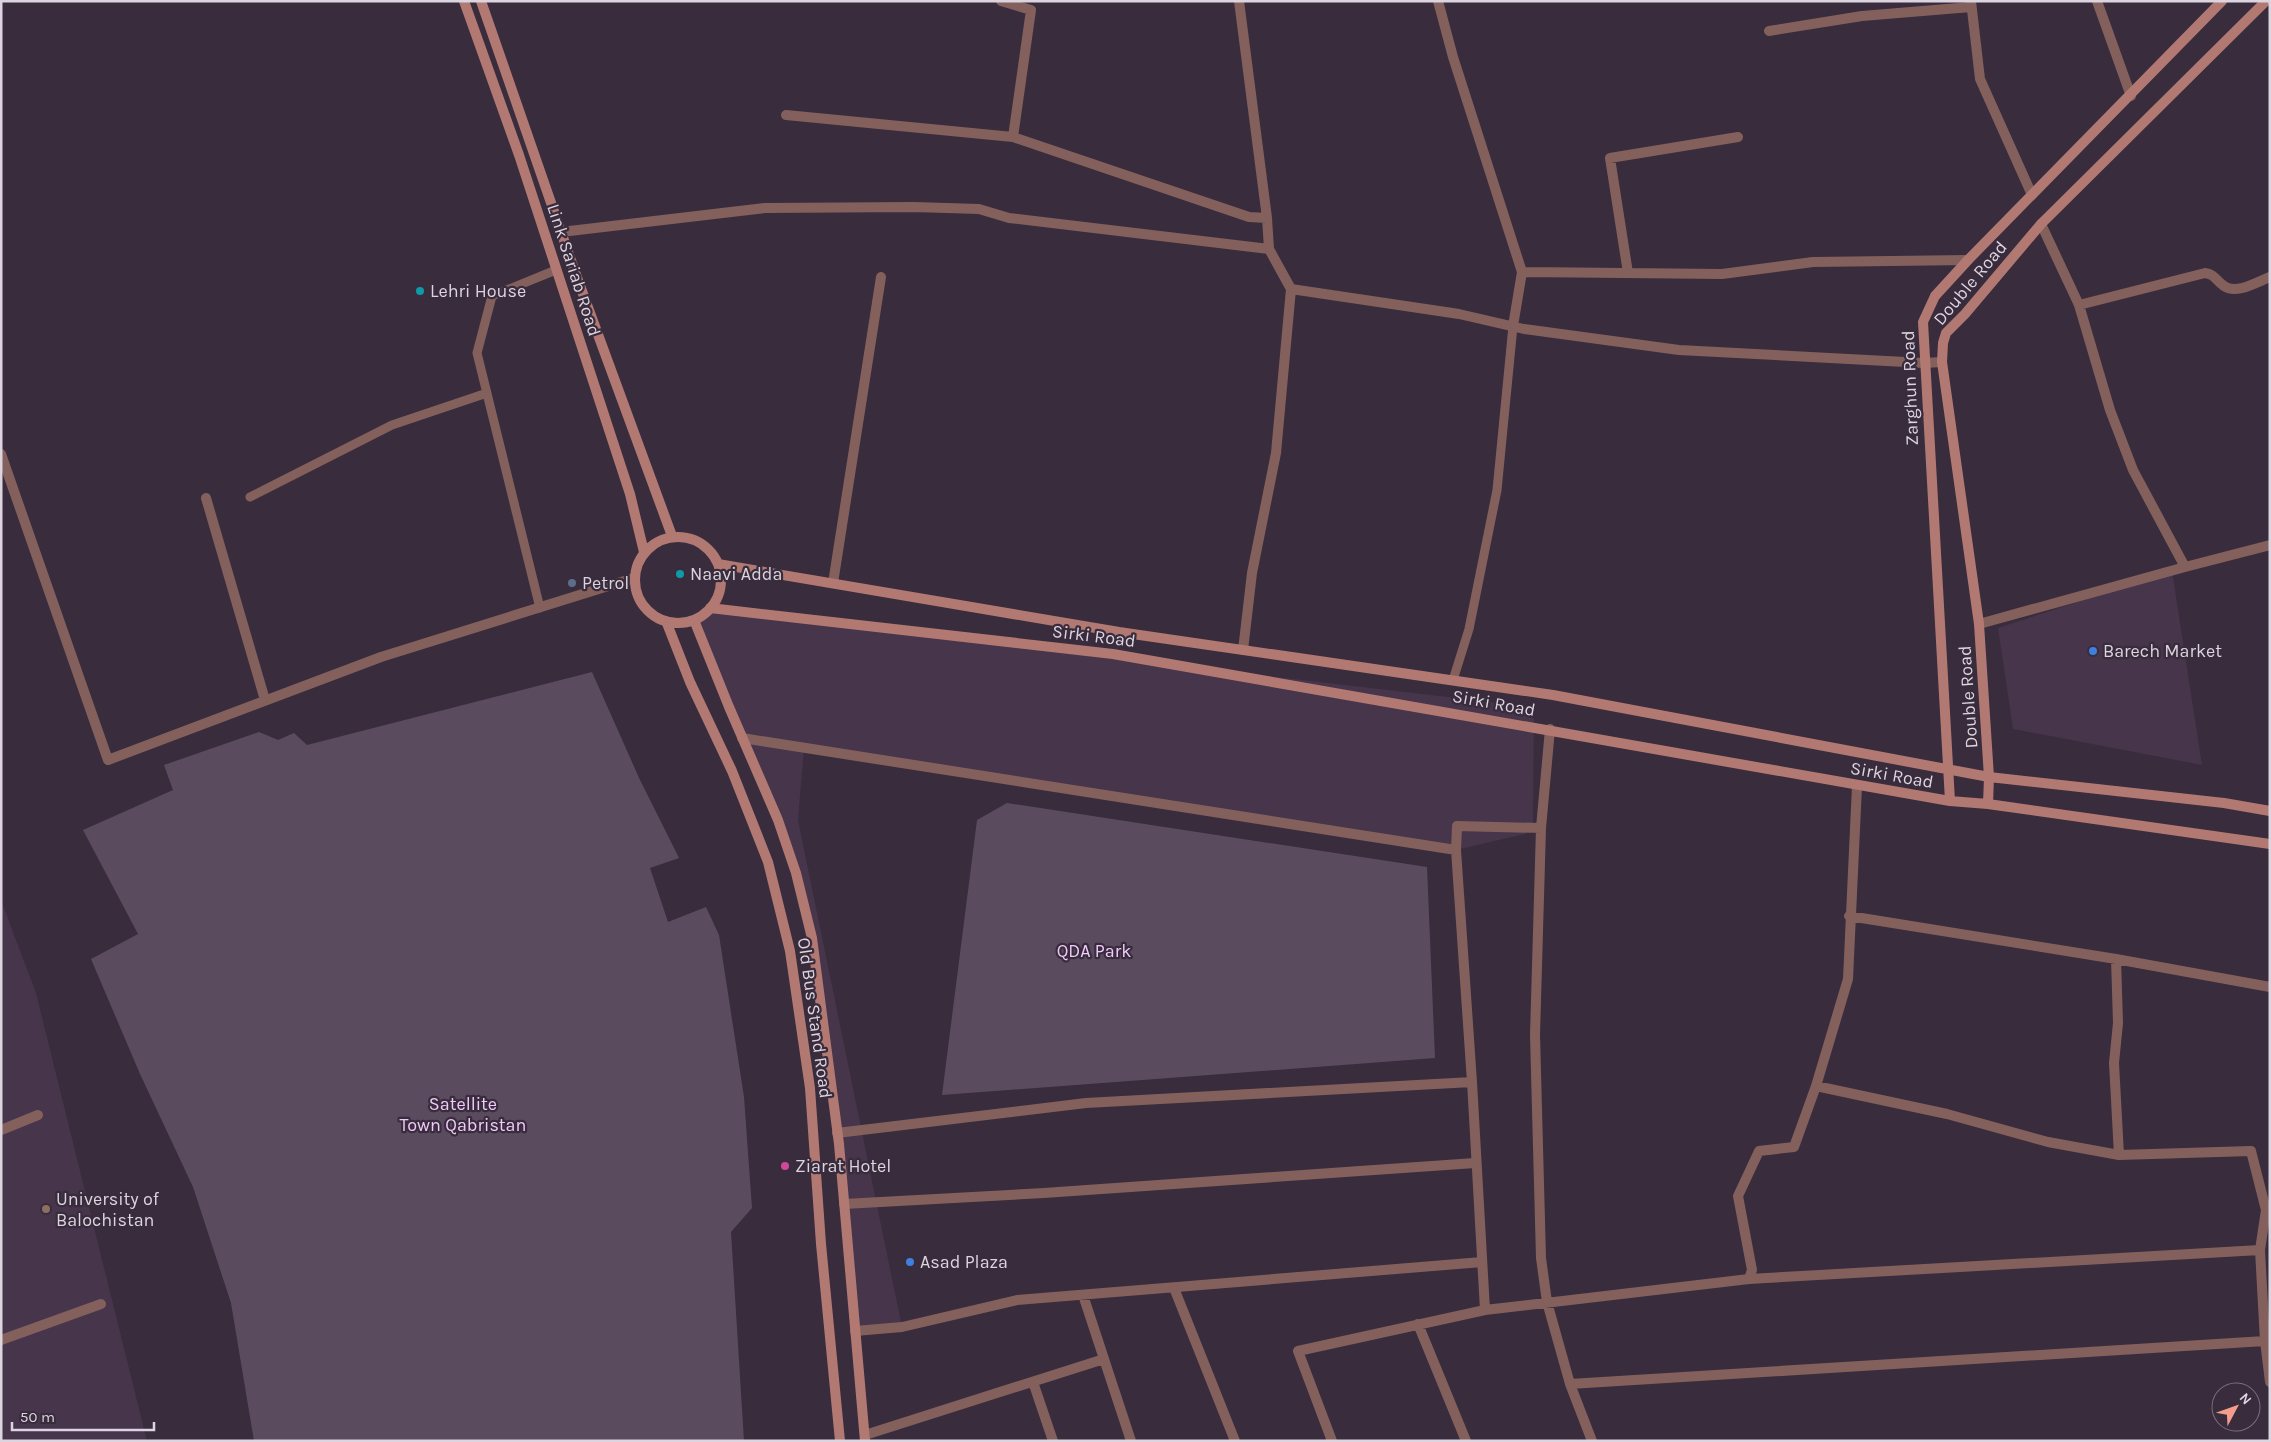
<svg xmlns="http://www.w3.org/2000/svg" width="2271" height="1442" viewBox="0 0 2271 1442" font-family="Karla,sans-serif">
  <rect width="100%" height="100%" fill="#392c3d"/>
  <path fill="#46354b" d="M 2172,571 L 2202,765 L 2013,729 L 1998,628 Z
    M 710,611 L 1534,707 L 1533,832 L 1456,850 L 804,748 L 798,820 L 902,1327 L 855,1331 L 837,1133 L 796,873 L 696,621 Z
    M 1,900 L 36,993 L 147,1441 L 1,1441 Z"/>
  <path fill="#5b4b5f" d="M 592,672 L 640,780 L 679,858 L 650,868 L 668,922 L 706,907 L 719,935 L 744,1097 L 752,1208 L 731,1232 L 744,1441 L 254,1441 L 231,1303 L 193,1187 L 140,1074 L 91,959 L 138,934 L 83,830 L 173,790 L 164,765 L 259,732 L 278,740 L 294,733 L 307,745 Z
    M 1007,803 L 1427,867 L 1435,1058 L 942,1095 L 977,820 Z"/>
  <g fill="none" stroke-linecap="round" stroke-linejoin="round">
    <path stroke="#84605c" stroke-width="9" d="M 250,497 L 392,425 L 487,393
      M 540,608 L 477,353 L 492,296 L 556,270
      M 1453,680 L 1469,629 L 1497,490 L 1513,326"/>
    <path stroke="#84605c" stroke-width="10" d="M 1001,1 L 1031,10 L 1013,137
      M 1239,1 L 1267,218 L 1269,249 L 1291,289 L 1276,453 L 1252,573 L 1243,650
      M 1438,1 L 1453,57 L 1522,272 L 1722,274 L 1813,262 L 1968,260
      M 1971,1 L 1980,79 L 2032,195
      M 2097,1 L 2131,96
      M 1769,31 L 1862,16 L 1971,7
      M 786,115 L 1013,137 L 1249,217 L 1267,218
      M 561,232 L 765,208 L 914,207 L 979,209 L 1009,218 L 1269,249
      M 1628,273 L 1610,158 L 1738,137
      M 1291,289 L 1459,314 L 1524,329 L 1679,350 L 1924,363 L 1942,362
      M 2079,305 L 2205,273 C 2216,275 2215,280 2224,286 C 2236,295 2257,282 2270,277
      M 1513,326 L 1522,272
      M 1,454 L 108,760 L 381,657 L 634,578
      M 206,498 L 265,700
      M 2185,567 L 2270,545
      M 833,583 L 881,277
      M 1979,624 L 2185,567 L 2133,470 L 2110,410 L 2079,305 L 2041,224
      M 1550,729 L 1541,828 L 1535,1035 L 1541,1258 L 1547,1302 L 1570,1384 L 1592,1441
      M 742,738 L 1456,850
      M 2116,959 L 2270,987
      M 1472,1082 L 1485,1310
      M 1816,1086 L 1947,1114 L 2048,1142 L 2119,1155
      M 1,1130 L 38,1115
      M 837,1133 L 1086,1103 L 1472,1082 L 1456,850 L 1457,826 L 1541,828
      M 844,1204 L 1044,1193 L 1475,1163
      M 2260,1250 L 2265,1341
      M 1749,1279 L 2260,1250 L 2266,1210 L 2251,1151 L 2119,1155 L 2114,1063 L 2118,1023 L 2116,959 L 1849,916
      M 1174,1288 L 1235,1441
      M 1083,1295 L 1131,1441
      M 1418,1324 L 1466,1441
      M 855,1331 L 902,1327 L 1017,1300 L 1482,1262
      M 1,1340 L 101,1304
      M 1033,1382 L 1053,1441
      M 1570,1384 L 2265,1341 L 2270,1382
      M 865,1435 L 1104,1359
      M 1332,1441 L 1298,1351 L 1485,1310 L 1749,1279 L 1752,1270 L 1738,1196 L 1759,1151 L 1794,1147 L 1816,1086 L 1848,979 L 1857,786"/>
    <path stroke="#b27973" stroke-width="10" d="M 464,1 L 519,155 L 630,494 L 644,552
      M 481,1 L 575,272 L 672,536
      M635 580a43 43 0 1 1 86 0a43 43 0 1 1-86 0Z
      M 718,564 L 1119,632 L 1553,695 L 1989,777 L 2224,803 L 2270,811
      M 710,608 L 1113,654 L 1950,801 L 1988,804 L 2270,844
      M 694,620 L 729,707 L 778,820 L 796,873 L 812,938 L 839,1144 L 865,1441
      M 666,621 L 690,682 L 732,771 L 768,862 L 790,951 L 810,1088 L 821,1244 L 840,1441
      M 1950,801 L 1923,322 L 1935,296 L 1968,260 L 2222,1
      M 1988,804 L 1989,777 L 1979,624 L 1942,362 L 1943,343 L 1946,333 L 1965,314 L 2041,224 L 2266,1"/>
  </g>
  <g fill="#0f9aa8" stroke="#392c3d" stroke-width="2">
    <circle cx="420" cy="291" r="5"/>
    <circle cx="680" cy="574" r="5"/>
  </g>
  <circle fill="#5c6f8a" stroke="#392c3d" stroke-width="2" cx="572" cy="583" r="5"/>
  <g fill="#3f7fe0" stroke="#392c3d" stroke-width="2">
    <circle cx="2093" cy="651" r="5"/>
    <circle cx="910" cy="1262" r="5"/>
  </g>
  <circle fill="#d1479c" stroke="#392c3d" stroke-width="2" cx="785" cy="1166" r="5"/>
  <circle fill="#8d6e63" stroke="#392c3d" stroke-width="2" cx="46" cy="1209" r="5"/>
  <g text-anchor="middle" stroke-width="4.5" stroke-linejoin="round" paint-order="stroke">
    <g font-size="18" fill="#dcd4df" stroke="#392c3d">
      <text transform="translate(574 270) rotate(72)" y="6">Link Sariab Road</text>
      <text transform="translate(1970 283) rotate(-50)" y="6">Double Road</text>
      <text transform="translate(1910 388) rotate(-92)" y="6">Zarghun Road</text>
      <text transform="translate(1094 636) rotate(7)" y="6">Sirki Road</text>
      <text transform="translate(1968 697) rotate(-94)" y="6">Double Road</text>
      <text transform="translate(1494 703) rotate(10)" y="6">Sirki Road</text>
      <text transform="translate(1892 775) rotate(10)" y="6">Sirki Road</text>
      <text transform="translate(815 1018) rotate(82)" y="6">Old Bus Stand Road</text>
    </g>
    <g font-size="18" fill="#dcd4df" stroke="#392c3d" text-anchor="start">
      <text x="430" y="297">Lehri House</text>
      <text x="690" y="580">Naavi Adda</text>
      <text x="582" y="589">Petrol</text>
      <text x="2103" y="657">Barech Market</text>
      <text x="795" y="1172">Ziarat Hotel</text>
      <text x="56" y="1205">University of<tspan x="56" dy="21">Balochistan</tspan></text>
      <text x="920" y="1268">Asad Plaza</text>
    </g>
    <g font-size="18" fill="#f0cafb" stroke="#392c3d">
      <text x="1094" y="957">QDA Park</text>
      <text x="463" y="1110">Satellite<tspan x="463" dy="21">Town Qabristan</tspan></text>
    </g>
  </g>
  <rect width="2271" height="1442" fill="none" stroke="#dcd4df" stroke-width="5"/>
  <g transform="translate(2236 1407) rotate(49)"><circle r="24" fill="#392c3d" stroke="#7a6f7e"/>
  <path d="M0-4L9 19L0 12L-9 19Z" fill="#f49d8d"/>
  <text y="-8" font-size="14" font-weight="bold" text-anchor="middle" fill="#dcd4df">N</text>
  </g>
  <path d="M12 1422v8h142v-8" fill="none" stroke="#dcd4df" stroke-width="2.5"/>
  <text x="20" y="1422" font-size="15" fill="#dcd4df" stroke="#392c3d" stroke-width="4" paint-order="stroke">50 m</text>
</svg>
